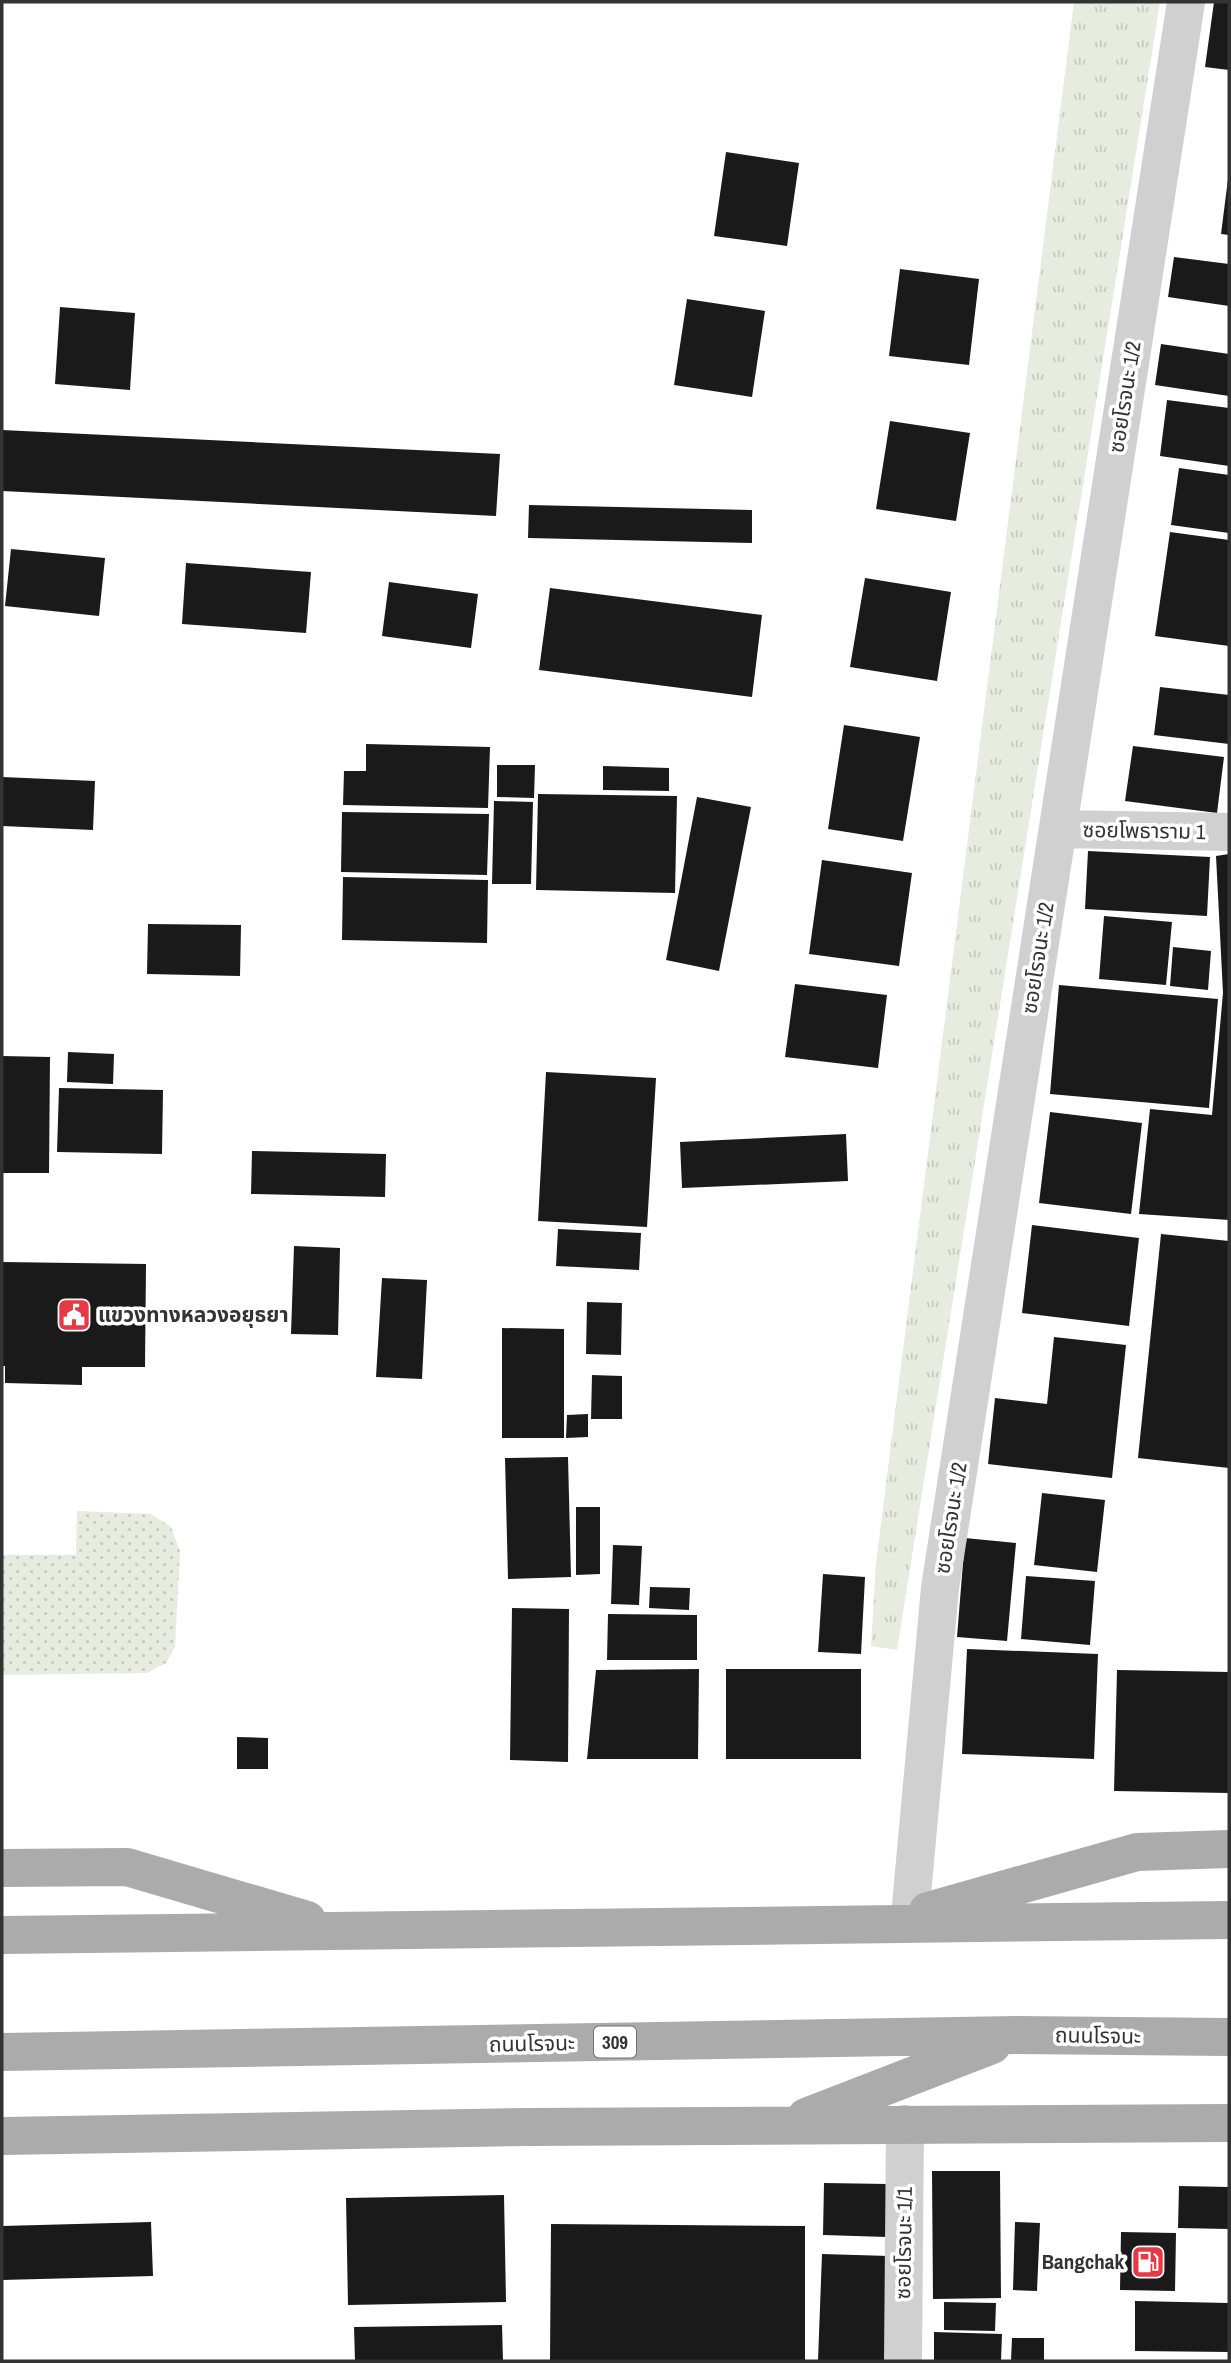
<svg xmlns="http://www.w3.org/2000/svg" width="1231" height="2363" viewBox="0 0 1231 2363" font-family="'Archivo Narrow','Noto Sans Thai',sans-serif">
  <defs>
    <pattern id="grass-dots" width="8" height="8" patternUnits="userSpaceOnUse" patternTransform="scale(1.75)"><rect width="8" height="8" fill="#e6ecdf"/><path d="M2 2h.1M6 6h.1" fill="none" stroke="#c6cbc0" stroke-width="1.8" stroke-linecap="round"/></pattern>
    <pattern id="park-tufts" width="24" height="20" patternUnits="userSpaceOnUse" patternTransform="scale(1.75)"><rect width="24" height="20" fill="#e6ecdf"/><path d="M3 7l-1-3M5 7V3M7 7l1-3M15 17l-1-3M17 17v-4M19 17l1-3" fill="none" stroke="#c6cbc0"/></pattern>
  </defs>
  <rect width="100%" height="100%" fill="#fff"/>
  <path fill="url(#grass-dots)" d="M 77,1511 L 151,1514 L 171,1527 L 180,1551 L 175,1647 L 166,1663 L 147,1673 L 2,1675 L 2,1555 L 76,1555 Z"/>
  <path fill="url(#park-tufts)" d="M 1074,2 L 1160,2 L 897,1650 L 871,1646 L 876,1563 Z"/>
  <path fill="#1a1a1a" d="M 1214,2 L 1229,2 L 1229,70 L 1205,67 Z
    M 726,152 L 799,163 L 787,246 L 714,236 Z
    M 1228,179 L 1229,179 L 1229,235 L 1221,234 Z
    M 1174,257 L 1229,264 L 1229,306 L 1168,297 Z
    M 900,269 L 979,279 L 969,365 L 889,356 Z
    M 687,299 L 765,311 L 752,397 L 674,385 Z
    M 60,307 L 135,313 L 130,390 L 55,384 Z
    M 1161,344 L 1229,354 L 1229,396 L 1155,385 Z
    M 1167,400 L 1229,408 L 1229,466 L 1160,456 Z
    M 890,421 L 970,433 L 956,521 L 876,509 Z
    M 2,430 L 500,454 L 496,516 L 2,491 Z
    M 1179,468 L 1229,475 L 1229,533 L 1171,525 Z
    M 529,505 L 752,510 L 752,543 L 528,538 Z
    M 1170,532 L 1229,540 L 1229,646 L 1155,636 Z
    M 11,549 L 105,558 L 99,616 L 5,606 Z
    M 186,563 L 311,572 L 306,633 L 182,624 Z
    M 865,578 L 951,592 L 937,681 L 850,667 Z
    M 389,582 L 478,594 L 471,648 L 382,636 Z
    M 550,588 L 762,615 L 752,697 L 539,670 Z
    M 1160,687 L 1229,695 L 1229,744 L 1154,735 Z
    M 844,725 L 920,737 L 903,841 L 828,829 Z
    M 366,744 L 490,747 L 488,808 L 343,805 L 344,771 L 366,771 Z
    M 1133,746 L 1224,757 L 1217,813 L 1125,801 Z
    M 497,765 L 535,765 L 534,798 L 497,797 Z
    M 603,766 L 669,768 L 669,791 L 603,790 Z
    M 2,777 L 95,781 L 93,830 L 2,826 Z
    M 538,794 L 677,796 L 675,893 L 536,890 Z
    M 697,797 L 751,807 L 719,971 L 666,960 Z
    M 494,801 L 533,802 L 531,884 L 492,884 Z
    M 342,812 L 489,814 L 487,875 L 341,872 Z
    M 1088,851 L 1210,857 L 1207,916 L 1085,909 Z
    M 1229,854 L 1229,1220 L 1139,1214 L 1150,1109 L 1212,1115 L 1223,993 L 1216,856 Z
    M 822,860 L 912,873 L 899,966 L 809,954 Z
    M 343,877 L 488,880 L 487,943 L 342,940 Z
    M 1104,916 L 1172,922 L 1166,985 L 1099,979 Z
    M 148,924 L 241,925 L 240,976 L 147,974 Z
    M 1173,947 L 1211,951 L 1208,990 L 1170,986 Z
    M 795,984 L 887,995 L 878,1068 L 785,1057 Z
    M 1059,985 L 1218,999 L 1209,1108 L 1050,1094 Z
    M 68,1052 L 114,1054 L 113,1084 L 67,1082 Z
    M 2,1056 L 50,1057 L 49,1173 L 2,1173 Z
    M 546,1072 L 656,1078 L 647,1227 L 538,1221 Z
    M 59,1088 L 163,1090 L 162,1154 L 57,1152 Z
    M 1050,1112 L 1142,1123 L 1131,1214 L 1039,1203 Z
    M 846,1134 L 848,1181 L 682,1188 L 680,1142 Z
    M 252,1151 L 386,1154 L 385,1197 L 251,1194 Z
    M 1032,1225 L 1139,1238 L 1129,1326 L 1022,1313 Z
    M 558,1229 L 641,1233 L 639,1270 L 556,1266 Z
    M 1161,1234 L 1229,1241 L 1229,1468 L 1138,1458 Z
    M 294,1246 L 340,1248 L 338,1335 L 291,1334 Z
    M 2,1262 L 146,1264 L 145,1367 L 82,1367 L 82,1385 L 5,1383 L 5,1366 L 2,1366 Z
    M 382,1278 L 427,1280 L 422,1379 L 376,1377 Z
    M 587,1302 L 622,1303 L 621,1355 L 586,1354 Z
    M 502,1328 L 564,1329 L 564,1438 L 502,1438 Z
    M 1054,1337 L 1126,1345 L 1112,1478 L 988,1464 L 995,1398 L 1047,1404 Z
    M 592,1375 L 622,1376 L 622,1419 L 591,1419 Z
    M 588,1414 L 588,1437 L 566,1438 L 567,1415 Z
    M 568,1457 L 571,1577 L 508,1579 L 505,1458 Z
    M 1042,1493 L 1105,1500 L 1097,1572 L 1034,1565 Z
    M 576,1507 L 600,1507 L 600,1574 L 576,1575 Z
    M 965,1538 L 1016,1543 L 1007,1641 L 957,1637 Z
    M 613,1545 L 642,1546 L 639,1605 L 611,1604 Z
    M 823,1574 L 865,1577 L 861,1654 L 818,1652 Z
    M 1026,1576 L 1095,1581 L 1090,1645 L 1021,1639 Z
    M 650,1587 L 690,1588 L 689,1610 L 649,1608 Z
    M 512,1608 L 569,1609 L 568,1762 L 510,1760 Z
    M 608,1614 L 697,1615 L 697,1660 L 607,1660 Z
    M 967,1649 L 1098,1654 L 1094,1759 L 962,1754 Z
    M 699,1669 L 698,1759 L 587,1759 L 596,1670 Z
    M 726,1669 L 861,1669 L 861,1759 L 726,1759 Z
    M 1117,1670 L 1229,1672 L 1229,1793 L 1114,1791 Z
    M 237,1737 L 268,1738 L 268,1769 L 237,1769 Z
    M 932,2171 L 1000,2171 L 1001,2298 L 933,2299 Z
    M 824,2183 L 888,2184 L 887,2237 L 823,2235 Z
    M 1179,2186 L 1229,2187 L 1229,2229 L 1178,2228 Z
    M 504,2195 L 506,2302 L 348,2305 L 346,2198 Z
    M 151,2222 L 153,2276 L 2,2280 L 2,2226 Z
    M 1015,2222 L 1040,2223 L 1037,2291 L 1013,2290 Z
    M 551,2224 L 805,2226 L 805,2361 L 550,2361 Z
    M 1121,2232 L 1176,2233 L 1175,2291 L 1120,2290 Z
    M 822,2254 L 889,2256 L 885,2361 L 818,2361 Z
    M 1135,2301 L 1229,2303 L 1229,2352 L 1135,2351 Z
    M 944,2302 L 996,2303 L 995,2331 L 944,2330 Z
    M 502,2325 L 503,2361 L 355,2361 L 354,2327 Z
    M 934,2332 L 1002,2334 L 1001,2361 L 934,2361 Z
    M 1012,2338 L 1044,2338 L 1044,2361 L 1011,2361 Z"/>
  <g fill="none" stroke-linecap="round" stroke-linejoin="round">
    <path stroke="#d0d0d0" stroke-width="38" d="M 1058,829 L 1229,832
      M 910,1916 L 940,1588 L 1186,2
      M 903,2361 L 905,2124"/>
    <path stroke="#ababab" stroke-width="38" d="M 2,1868 L 127,1867 L 307,1920
      M 928,1911 L 1137,1852 L 1229,1849
      M 2,1935 L 1229,1920
      M 2,2052 L 1016,2035 L 1229,2037
      M 806,2117 L 992,2045
      M 2,2136 L 529,2127 L 1229,2123"/>
  </g>
  <defs>
    <symbol id="civic-square" viewBox="-11 -11 22 22"><rect x="-9" y="-9" width="18" height="18" rx="4" fill="#e63946" stroke="#fff"/><path d="M-.6-6.5H3V-4.5H.6V-3L4-1V1h2V6H-6V1h2V-1L-.6-3ZM-1.2 2.5V6h2.4V2.5Z" fill="#fff"/></symbol>
    <symbol id="fuel-square" viewBox="-11 -11 22 22"><rect x="-9" y="-9" width="18" height="18" rx="4" fill="#e63946" stroke="#fff"/><path d="M-5.5-6h7V0h2V4h1.3V-2.5L3-4.5l.8-.8L6-3V5H2.5V1h-1V6h-7ZM-4.2-4.7v3.2H.2V-4.7Z" fill="#fff"/></symbol>
  </defs>
  <g fill-rule="evenodd">
    <use href="#civic-square" x="55" y="1296" width="38" height="38"/>
    <use href="#fuel-square" x="1129" y="2243" width="38" height="38"/>
  </g>
  <g text-anchor="middle" stroke-width="7" stroke-linejoin="round" paint-order="stroke">
    <rect fill="#fff" stroke="#707070" stroke-width="2" x="594" y="2026.5" width="42" height="31" rx="5"/>
    <g font-size="19" font-weight="bold" fill="#333">
      <text x="615" y="2049">309</text>
    </g>
    <g font-size="21" fill="#333" stroke="#fff">
      <text transform="translate(1125 397) rotate(-81)" y="7">ซอยโรจนะ 1/2</text>
      <text transform="translate(1144 831) rotate(1)" y="7">ซอยโพธาราม 1</text>
      <text transform="translate(1038 958) rotate(-81)" y="7">ซอยโรจนะ 1/2</text>
      <text transform="translate(951 1518) rotate(-81)" y="7">ซอยโรจนะ 1/2</text>
      <text transform="translate(1098 2036) rotate(1)" y="7">ถนนโรจนะ</text>
      <text transform="translate(532 2044) rotate(-1)" y="7">ถนนโรจนะ</text>
      <text transform="translate(904 2243) rotate(-89)" y="7">ซอยโรจนะ 1/1</text>
    </g>
    <g font-size="21" font-weight="bold" fill="#333" stroke="#fff" text-anchor="start">
      <text x="98" y="1322">แขวงทางหลวงอยุธยา</text>
      <text x="1124" y="2269" text-anchor="end">Bangchak</text>
    </g>
  </g>
  <rect width="1231" height="2363" fill="none" stroke="#333333" stroke-width="7"/>
</svg>
